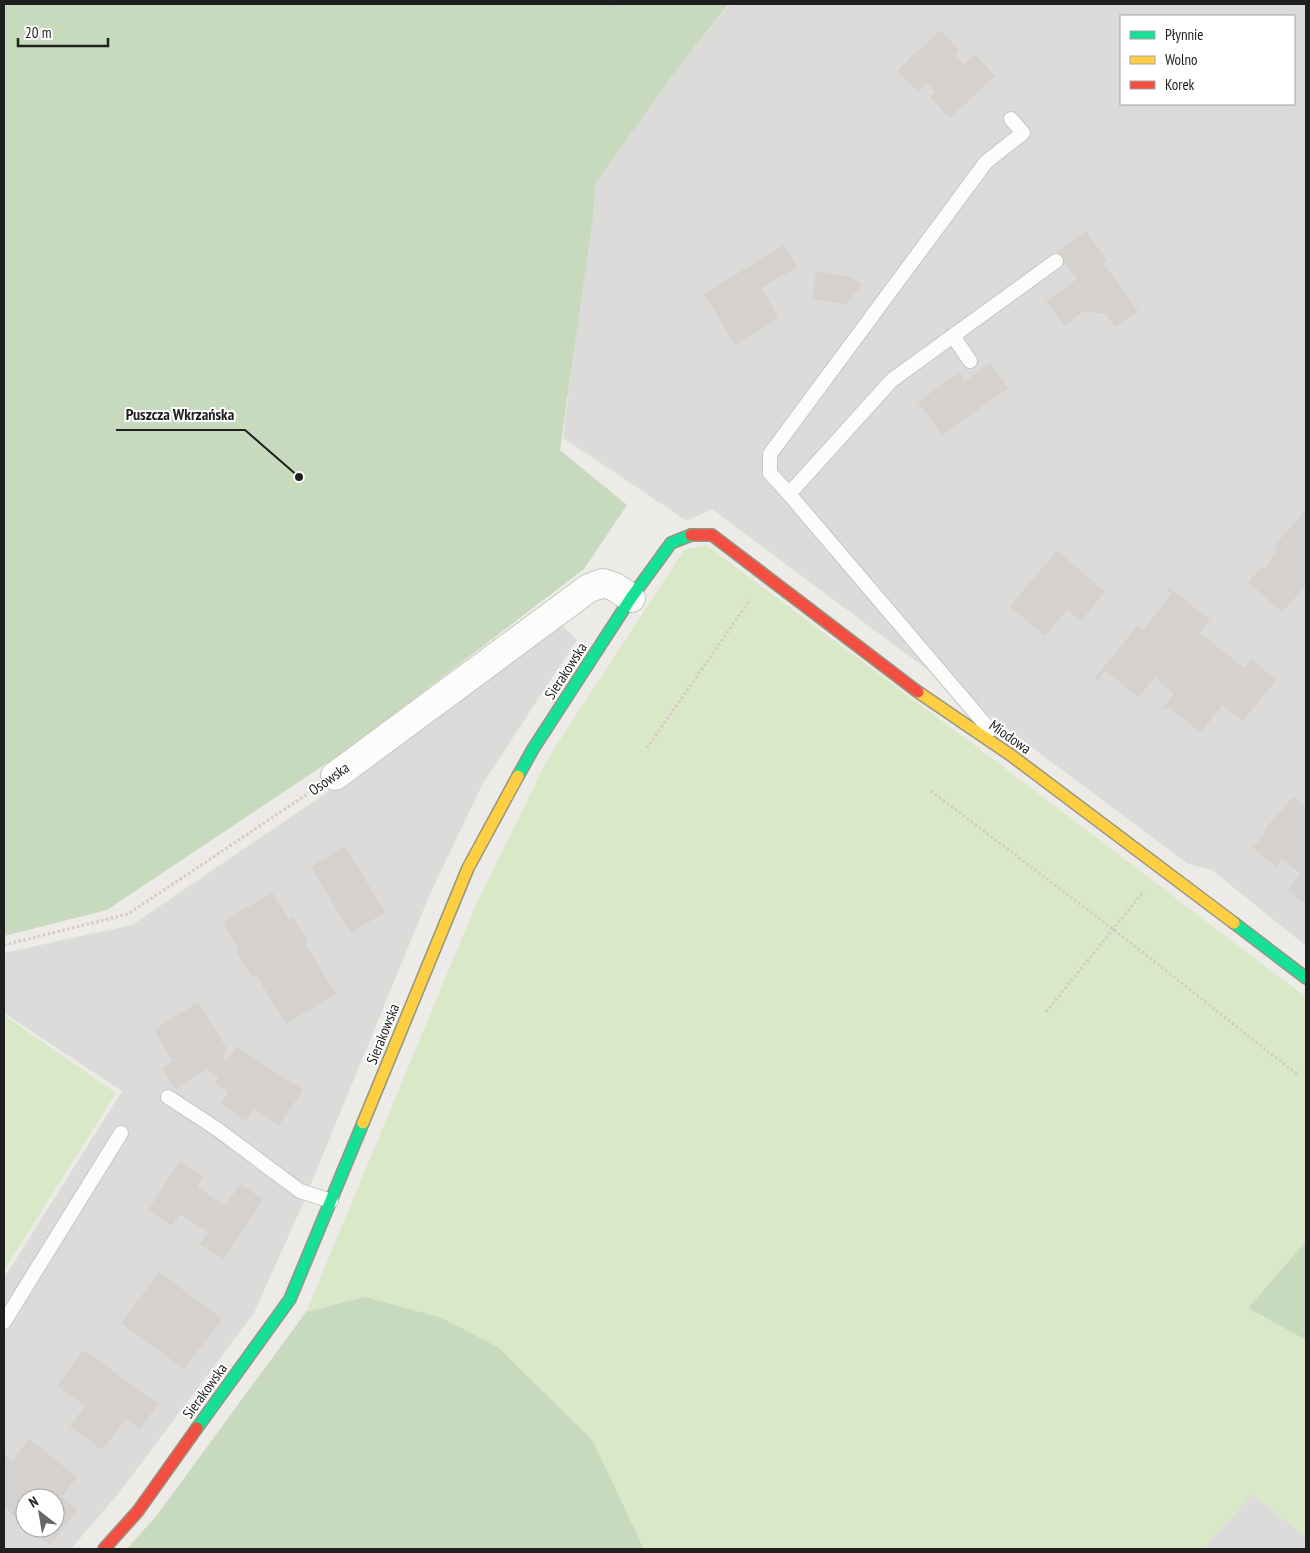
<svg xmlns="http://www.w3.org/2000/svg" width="1310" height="1553" viewBox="0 0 1310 1553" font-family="'PT Sans Narrow',sans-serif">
  <rect width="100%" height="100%" fill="#edebe7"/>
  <path fill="#dcdbd9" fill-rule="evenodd" d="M 730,4 L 1306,4 L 1306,946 L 1212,870 L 1188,864 L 712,509 L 687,521 L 563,438 L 595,184 L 680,65 ZM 1121,16 L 1294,16 L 1294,104 L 1121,104 Z
    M 560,623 L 577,640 L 483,783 L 430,894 L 301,1208 L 254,1313 L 118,1494 L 71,1549 L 4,1549 L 4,1278 L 122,1091 L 4,1013 L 4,953 L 132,925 L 364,767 ZM 25,1498 L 55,1498 L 55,1528 L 25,1528 Z
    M 1252,1494 L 1306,1537 L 1306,1549 L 1203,1549 Z"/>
  <path fill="#d9e9c7" d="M 706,545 L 977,747 L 1306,997 L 1306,1241 L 1248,1308 L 1306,1340 L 1306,1537 L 1252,1494 L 1203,1549 L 644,1549 L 593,1441 L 365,1297 L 306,1312 L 477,902 L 548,758 L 684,550 Z
    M 4,1015 L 116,1093 L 4,1271 Z"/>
  <path fill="#c8dabe" d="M 4,4 L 729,4 L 680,65 L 595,184 L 593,217 L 560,450 L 627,505 L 584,569 L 348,749 L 107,910 L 4,936 Z
    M 1306,1241 L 1306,1340 L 1248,1308 Z
    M 365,1297 L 442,1318 L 499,1348 L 593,1441 L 644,1549 L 127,1549 L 157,1515 L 306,1312 Z"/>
  <path fill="#d4d1ce" d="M 940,30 L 960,51 L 955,56 L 964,64 L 975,54 L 995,76 L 950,118 L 930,97 L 936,91 L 927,83 L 918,92 L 897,71 Z
    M 1086,231 L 1107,260 L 1103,263 L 1138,311 L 1115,327 L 1105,314 L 1084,311 L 1064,326 L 1046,301 L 1077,279 L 1057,252 Z
    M 784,245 L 797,267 L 761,288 L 779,318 L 735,345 L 704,294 Z
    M 816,272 L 851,277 L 862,284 L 847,304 L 812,299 Z
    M 990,363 L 1008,388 L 942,435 L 918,402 L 959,372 L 965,381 Z
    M 1305,511 L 1306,586 L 1282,612 L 1248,582 L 1263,566 L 1265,568 L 1271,562 L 1272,556 L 1278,549 L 1274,546 Z
    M 1057,551 L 1105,592 L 1081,621 L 1067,610 L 1045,636 L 1010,606 Z
    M 1169,587 L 1210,620 L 1200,633 L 1244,668 L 1251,659 L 1276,680 L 1243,721 L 1222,705 L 1201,733 L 1168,707 L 1165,711 L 1163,708 L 1174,694 L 1155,677 L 1138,697 L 1106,671 L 1097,681 L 1095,678 L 1138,625 L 1143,630 L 1172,594 L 1166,590 Z
    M 1293,797 L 1306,807 L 1306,905 L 1288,890 L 1301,874 L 1282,859 L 1276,867 L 1253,848 L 1266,831 L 1264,830 Z
    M 345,846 L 385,912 L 351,933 L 311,867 Z
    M 272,892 L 289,919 L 293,917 L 308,942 L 305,944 L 336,994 L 286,1024 L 256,975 L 252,977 L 236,951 L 239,949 L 223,922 Z
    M 198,1002 L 227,1049 L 222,1057 L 227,1060 L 237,1047 L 303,1090 L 279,1125 L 254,1109 L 246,1121 L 221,1104 L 228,1092 L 214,1083 L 219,1077 L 207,1069 L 175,1089 L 162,1068 L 173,1061 L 154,1030 Z
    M 180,1161 L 204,1177 L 197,1187 L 225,1206 L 240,1184 L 263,1199 L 223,1260 L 200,1244 L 208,1232 L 180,1214 L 172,1226 L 148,1210 Z
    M 159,1272 L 222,1319 L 184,1369 L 121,1323 Z
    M 84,1350 L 158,1404 L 140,1429 L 126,1419 L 102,1450 L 70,1426 L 85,1406 L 57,1386 Z
    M 29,1439 L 77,1477 L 62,1497 L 78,1510 L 50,1545 L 28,1528 L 55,1528 L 55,1498 L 25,1498 L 25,1525 L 4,1508 L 4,1454 L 12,1461 Z"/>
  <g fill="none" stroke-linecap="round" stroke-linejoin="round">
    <defs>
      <path id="lane" d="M 953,336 L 970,361
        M 789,494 L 770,473 L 770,454 L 986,162 L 1023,133 L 1011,119
        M 990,730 L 789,494 L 892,380 L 1056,261
        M 168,1097 L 217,1129 L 300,1191 L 331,1201
        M 4,1322 L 121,1133"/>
      <path id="street" d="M 335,776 L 589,588 L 603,583 L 615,587 L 631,598"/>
      <path id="fast" d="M 518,776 L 533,749 L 631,598 L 671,543 L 691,535
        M 1234,923 L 1306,978
        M 197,1428 L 290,1299 L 363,1123"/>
      <path id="slow" d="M 918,692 L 1012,756 L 1234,923
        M 363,1123 L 468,868 L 518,776"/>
      <path id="jam" d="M 691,535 L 712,535 L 918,692
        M 104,1549 L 138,1511 L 197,1428"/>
    </defs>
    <use href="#lane" stroke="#c6c5c3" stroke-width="16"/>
    <use href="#street" stroke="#c6c5c3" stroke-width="30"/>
    <use href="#fast" stroke="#949680" stroke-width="14"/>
    <use href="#slow" stroke="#949680" stroke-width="14"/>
    <use href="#jam" stroke="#949680" stroke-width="14"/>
    <path stroke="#d6c9c6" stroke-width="3" stroke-dasharray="2.5 2.5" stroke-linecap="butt" d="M 605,4 L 609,7 L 618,4
      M 647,748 L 750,600
      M 931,791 L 1113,929 L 1298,1075
      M 4,945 L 128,914 L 312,791
      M 1046,1012 L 1144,891"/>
    <use href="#lane" stroke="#fcfcfb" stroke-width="14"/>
    <use href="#street" stroke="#fcfcfb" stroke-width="28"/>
    <use href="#fast" stroke="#16e098" stroke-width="11"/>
    <use href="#slow" stroke="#ffcf43" stroke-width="11"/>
    <use href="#jam" stroke="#f24e42" stroke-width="11"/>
  </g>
  <g text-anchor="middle" stroke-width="4" stroke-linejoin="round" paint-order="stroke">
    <g font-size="15" fill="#1f1f1f" stroke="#fff">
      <text transform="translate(566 671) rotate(-57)" y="5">Sierakowska</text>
      <text transform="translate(1010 737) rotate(35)" y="5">Miodowa</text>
      <text transform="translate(329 779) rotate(-35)" y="5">Osowska</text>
      <text transform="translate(383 1034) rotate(-68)" y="5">Sierakowska</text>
      <text transform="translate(205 1391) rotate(-54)" y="5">Sierakowska</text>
    </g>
  </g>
  <path fill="none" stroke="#1f1f1f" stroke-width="2" d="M299 477L245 430H116"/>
  <circle fill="#1f1f1f" stroke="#fff" stroke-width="2" cx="299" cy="477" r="5"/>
  <g font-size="16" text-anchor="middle" font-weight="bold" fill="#1f1f1f" stroke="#fff" stroke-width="4" stroke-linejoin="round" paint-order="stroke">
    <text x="180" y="420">Puszcza Wkrzańska</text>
  </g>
  <rect width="1310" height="1553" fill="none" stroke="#1f1f1f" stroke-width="10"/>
  <rect x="1120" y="15" width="175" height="90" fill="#ffffff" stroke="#a5a5a5"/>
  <rect x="1130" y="31" width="25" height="8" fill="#16e098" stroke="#a5a5a5"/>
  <text x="1165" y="40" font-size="15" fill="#1f1f1f">Płynnie</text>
  <rect x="1130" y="56" width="25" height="8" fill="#ffcf43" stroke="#a5a5a5"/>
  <text x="1165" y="65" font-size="15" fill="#1f1f1f">Wolno</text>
  <rect x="1130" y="81" width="25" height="8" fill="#f24e42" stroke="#a5a5a5"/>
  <text x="1165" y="90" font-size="15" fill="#1f1f1f">Korek</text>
  <g transform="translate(40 1513) rotate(329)"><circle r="24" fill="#ffffff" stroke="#a5a5a5"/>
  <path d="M0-4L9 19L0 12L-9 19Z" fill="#676665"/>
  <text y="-8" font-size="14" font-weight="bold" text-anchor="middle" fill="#1f1f1f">N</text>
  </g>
  <path d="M18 38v8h90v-8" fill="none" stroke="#1f1f1f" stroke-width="2.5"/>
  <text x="25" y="38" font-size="15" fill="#1f1f1f" stroke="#ffffff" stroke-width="4" paint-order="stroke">20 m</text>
</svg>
